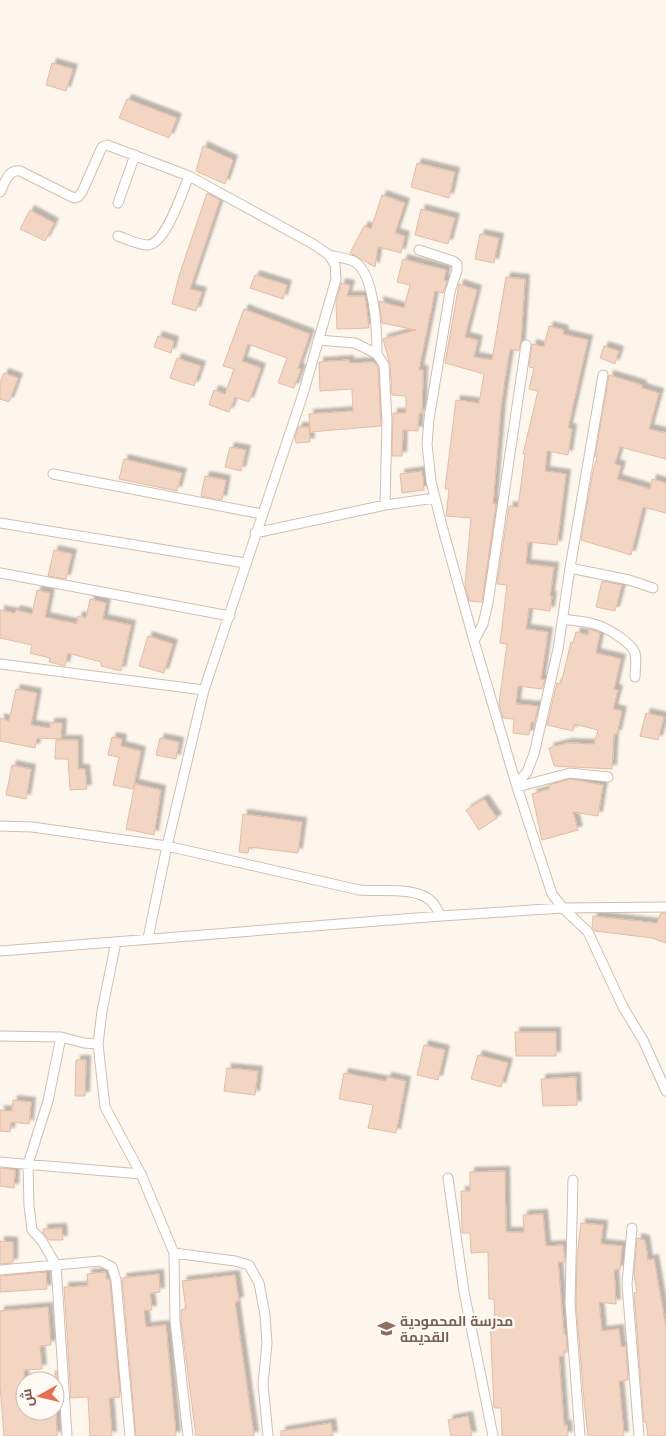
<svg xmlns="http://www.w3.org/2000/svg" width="666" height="1436" viewBox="0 0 666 1436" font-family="Arial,Cairo,sans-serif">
  <defs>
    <filter id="shadow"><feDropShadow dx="4.5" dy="-4.5" stdDeviation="1" flood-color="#0004"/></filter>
  </defs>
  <rect width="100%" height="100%" fill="#fdf6ec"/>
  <path fill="#f3d5c3" stroke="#e6bba3" filter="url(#shadow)" d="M 52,63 L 73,69 L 66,91 L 46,85 Z
    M 127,99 L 177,118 L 169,138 L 119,118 Z
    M 203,146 L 233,160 L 225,184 L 196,171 Z
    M 417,163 L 455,172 L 449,198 L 411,187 Z
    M 207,193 L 220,200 L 190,289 L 202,292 L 196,311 L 172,304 L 179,276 Z
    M 382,195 L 405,203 L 395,233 L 405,236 L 401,253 L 378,247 L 375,267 L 350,253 L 364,226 L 371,229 Z
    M 421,209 L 455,218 L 448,244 L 415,235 Z
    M 30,210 L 54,223 L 45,241 L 20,229 Z
    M 480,234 L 499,238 L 494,263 L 475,259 Z
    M 403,259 L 446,270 L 444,280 L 447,281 L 443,293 L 435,291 L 423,350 L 419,370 L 423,370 L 422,413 L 419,413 L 418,431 L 403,430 L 402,456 L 392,456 L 393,413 L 406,413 L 406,396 L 392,395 L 390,365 L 383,339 L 416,330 L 382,323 L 379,301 L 404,308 L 410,285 L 397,282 Z
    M 255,275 L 287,285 L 283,299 L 250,288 Z
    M 506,277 L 525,279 L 521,341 L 519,351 L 510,349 L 505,379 L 501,407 L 493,504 L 496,504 L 482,602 L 469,601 L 465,585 L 471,518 L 446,516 L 449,489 L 445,489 L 456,400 L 479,403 L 484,374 L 445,363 L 459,284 L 477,290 L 465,337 L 478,340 L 474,357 L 492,360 Z
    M 341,283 L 350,285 L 347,296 L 365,296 L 369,328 L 337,329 L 336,302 Z
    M 244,309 L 310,334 L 298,368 L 301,369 L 294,388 L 278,383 L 287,358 L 248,344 L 242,361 L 261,368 L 249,402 L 235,397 L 229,412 L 209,405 L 214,390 L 225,394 L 234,369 L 223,366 Z
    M 549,326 L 564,330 L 563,334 L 588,340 L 568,428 L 572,429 L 568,455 L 547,451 L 545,471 L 566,474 L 557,545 L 528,542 L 526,564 L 554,567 L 550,596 L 552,596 L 550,611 L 529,608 L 526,629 L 548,632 L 541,679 L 545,680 L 542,689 L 518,686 L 516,704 L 538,706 L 535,722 L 531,722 L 529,735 L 513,733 L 514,719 L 503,718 L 499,703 L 507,644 L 500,643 L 507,585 L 497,584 L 509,506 L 518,507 L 525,454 L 523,454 L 538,391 L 529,389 L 534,368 L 529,367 L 532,344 L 544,347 Z
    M 158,336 L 174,341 L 171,353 L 154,347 Z
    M 604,346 L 619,351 L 615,364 L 600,358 Z
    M 177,358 L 201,366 L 194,386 L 170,378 Z
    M 349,360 L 349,363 L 374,362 L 378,367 L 381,426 L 310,432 L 309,414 L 353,411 L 352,389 L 320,391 L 319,362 Z
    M 4,373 L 18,378 L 9,402 L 0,399 L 0,383 Z
    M 609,375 L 642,385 L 642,388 L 659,393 L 649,429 L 666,433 L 666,459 L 620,447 L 615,464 L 621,466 L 617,479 L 650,489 L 652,479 L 666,483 L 666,513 L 643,507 L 631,555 L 581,540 L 593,471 L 597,457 L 595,456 Z
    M 298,427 L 309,427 L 310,442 L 296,443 L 295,437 Z
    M 230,447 L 246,450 L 241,471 L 225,467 Z
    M 124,459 L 182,473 L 177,491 L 119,479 Z
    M 422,471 L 424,490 L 402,493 L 400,474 Z
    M 205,476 L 226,480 L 222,500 L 201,496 Z
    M 54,550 L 72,554 L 66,579 L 48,576 Z
    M 602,581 L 622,585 L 615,611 L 596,607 Z
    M 37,590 L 50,593 L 45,617 L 77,624 L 78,616 L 86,618 L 90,599 L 106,603 L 103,619 L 131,625 L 121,671 L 101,666 L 101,662 L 68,653 L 65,666 L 49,662 L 50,658 L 30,653 L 32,645 L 0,638 L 0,610 L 15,613 L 16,610 L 32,614 Z
    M 589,629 L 600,633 L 596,653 L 621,659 L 614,689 L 618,690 L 613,709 L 622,711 L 617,734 L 614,734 L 612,769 L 554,766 L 549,748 L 567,743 L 594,744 L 598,730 L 574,724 L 573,731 L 547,725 L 557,683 L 561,684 L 571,642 L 573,643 L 576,632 L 588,635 Z
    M 148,636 L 173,644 L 164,673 L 139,666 Z
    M 16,689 L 37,693 L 31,725 L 50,728 L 50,723 L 62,723 L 61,739 L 37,738 L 35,748 L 0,741 L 0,718 L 9,721 Z
    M 646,713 L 664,717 L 658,740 L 640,736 Z
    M 112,737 L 122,739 L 121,746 L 141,751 L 133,789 L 113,785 L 119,757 L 108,755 Z
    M 160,738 L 179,742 L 176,759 L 156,755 Z
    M 56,740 L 78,740 L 78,769 L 85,769 L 87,789 L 70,790 L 68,759 L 55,759 Z
    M 12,765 L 31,769 L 26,799 L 6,795 Z
    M 570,779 L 603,785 L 598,816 L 573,812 L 578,830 L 542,840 L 532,794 L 549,789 L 549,785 Z
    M 135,784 L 161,790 L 154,835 L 126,829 Z
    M 484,799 L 497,818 L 479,830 L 466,810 Z
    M 243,814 L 302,822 L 298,853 L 249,847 L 248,853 L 239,852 Z
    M 661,913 L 666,913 L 666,943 L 652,938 L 595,931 L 592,927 L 593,916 L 657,923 Z
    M 515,1032 L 556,1032 L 556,1056 L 516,1056 Z
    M 424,1045 L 445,1050 L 438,1080 L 417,1075 Z
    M 478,1055 L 508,1063 L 501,1087 L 471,1079 Z
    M 76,1060 L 86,1060 L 85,1096 L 75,1096 Z
    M 227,1068 L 258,1071 L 255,1095 L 224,1091 Z
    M 344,1073 L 386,1081 L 387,1077 L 406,1081 L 396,1133 L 368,1128 L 373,1105 L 339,1099 Z
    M 576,1077 L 577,1105 L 543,1106 L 541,1079 Z
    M 13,1100 L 31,1102 L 29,1124 L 11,1122 L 10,1132 L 0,1131 L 0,1110 L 12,1111 Z
    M 0,1168 L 15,1170 L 14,1188 L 0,1186 Z
    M 505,1171 L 506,1232 L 524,1232 L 523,1215 L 543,1214 L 546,1246 L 563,1245 L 565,1262 L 558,1262 L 564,1334 L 566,1335 L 567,1351 L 564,1351 L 564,1356 L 559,1356 L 564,1425 L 567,1425 L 568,1436 L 502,1436 L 501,1408 L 494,1408 L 490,1319 L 495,1318 L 494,1299 L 489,1299 L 488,1252 L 471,1253 L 470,1233 L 462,1233 L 461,1191 L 470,1191 L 470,1172 Z
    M 581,1223 L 603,1225 L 601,1244 L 622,1246 L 620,1269 L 614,1270 L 616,1304 L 599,1302 L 602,1331 L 619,1329 L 621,1347 L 626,1346 L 628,1380 L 619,1381 L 624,1436 L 588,1436 L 584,1400 L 576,1303 L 577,1258 Z
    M 62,1228 L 63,1240 L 49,1240 L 43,1233 L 43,1229 Z
    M 637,1238 L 645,1240 L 648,1260 L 654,1259 L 666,1327 L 666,1436 L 648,1436 L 646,1422 L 644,1422 L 634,1293 L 637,1292 L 634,1274 Z
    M 0,1241 L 13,1242 L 13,1263 L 0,1264 Z
    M 46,1272 L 47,1289 L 0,1292 L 0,1276 Z
    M 106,1272 L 106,1279 L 109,1279 L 110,1281 L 120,1397 L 109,1398 L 112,1436 L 90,1436 L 88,1397 L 71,1398 L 64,1287 L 88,1286 L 87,1274 Z
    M 159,1274 L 160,1292 L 150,1293 L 152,1310 L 144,1310 L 146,1327 L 166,1325 L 176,1436 L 136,1436 L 122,1278 Z
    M 235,1275 L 239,1301 L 235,1302 L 254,1436 L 196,1436 L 181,1321 L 181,1310 L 186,1309 L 182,1281 Z
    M 48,1307 L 51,1345 L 40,1346 L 42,1369 L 24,1370 L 25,1411 L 27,1411 L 27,1416 L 56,1414 L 57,1436 L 4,1436 L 0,1385 L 0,1311 Z
    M 55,1371 L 57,1371 L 58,1398 L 55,1398 Z
    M 468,1416 L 472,1436 L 451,1436 L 448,1420 Z
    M 331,1423 L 333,1436 L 281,1436 L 281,1431 Z"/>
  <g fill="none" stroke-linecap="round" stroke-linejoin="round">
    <defs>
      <path id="minor" d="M 0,192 C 5,183 8,169 20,171 L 74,198 L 78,197 L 82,192 L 102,147 L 107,145 L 189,176 L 313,244 L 329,255 L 335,265 L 336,279 L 303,394 L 204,690 L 167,846 L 148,938
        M 118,203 L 135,155
        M 118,236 C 127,239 138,245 148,245 C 166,244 182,192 189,176
        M 419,250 L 453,261 L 457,264 L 457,270 L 450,292 L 429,419 L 427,444 L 431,481 L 442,526 L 474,641 L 517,787 L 552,894 L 563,908 L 588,932 L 623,1007 L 643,1040 L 666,1091
        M 329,255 C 337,257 346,258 353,261 C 375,271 377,332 377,354
        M 318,340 L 355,343 L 377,354 L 384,365 L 387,421 L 385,505
        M 53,474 L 262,514
        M 0,523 L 245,563
        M 255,533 L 385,505 L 435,498
        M 570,568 L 629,580 L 653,588
        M 0,573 L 230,616
        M 563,619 C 573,621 584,621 594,624 C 606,627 631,642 635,653 C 637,661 635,669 635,677
        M 474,641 L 483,624 L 488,603 L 526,345
        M 0,664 L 204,690
        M 516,784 L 527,772 L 534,754 L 558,649 L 570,568 L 603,375
        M 517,787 L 570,773 L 608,777
        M 0,826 L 32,827 L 167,846 L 359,890 C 380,892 417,886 432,902 C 436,906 438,912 441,916
        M 116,942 L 102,1011 L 98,1044 L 105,1107 L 141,1174 L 174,1253 L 175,1321 L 188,1436
        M 0,951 L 441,916 L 563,908 L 666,907
        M 0,1036 L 61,1037 L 84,1043 L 98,1044
        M 61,1037 L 48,1101 L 28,1164 L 29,1206 L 32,1230 L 42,1241 L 56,1265 L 67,1436
        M 0,1162 L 141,1174
        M 448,1178 L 464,1292 L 493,1436
        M 573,1180 L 570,1303 L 580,1436
        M 632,1228 L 627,1284 L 639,1436
        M 174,1253 L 235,1261 L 249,1265 L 259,1283 L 265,1315 L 267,1343 L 263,1384 L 268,1436
        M 0,1270 L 100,1261 L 112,1267 L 116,1280 L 130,1436"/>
    </defs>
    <use href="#minor" stroke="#d1beb0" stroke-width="11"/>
    <use href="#minor" stroke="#fff" stroke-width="9"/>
  </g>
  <defs>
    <symbol id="school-bare" viewBox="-9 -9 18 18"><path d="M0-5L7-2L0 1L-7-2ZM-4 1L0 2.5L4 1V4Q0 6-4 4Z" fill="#8d6e63" stroke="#fffaf3" stroke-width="2.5" paint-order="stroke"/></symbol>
  </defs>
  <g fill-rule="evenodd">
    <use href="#school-bare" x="374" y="1316" width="25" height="25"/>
  </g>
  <g text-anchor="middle" stroke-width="5" stroke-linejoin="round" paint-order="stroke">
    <g font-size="14" font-weight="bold" fill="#785e54" stroke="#fffaf3" text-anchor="start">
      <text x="400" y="1326">مدرسة المحمودية<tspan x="400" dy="16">القديمة</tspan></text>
    </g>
  </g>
  <g transform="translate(40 1396) rotate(262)"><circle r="24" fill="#fffaf3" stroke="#cabbb1"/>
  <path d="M0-4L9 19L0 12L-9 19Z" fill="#e76f51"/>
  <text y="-8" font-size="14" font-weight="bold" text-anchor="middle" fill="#7a5c4d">ش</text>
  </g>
</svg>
